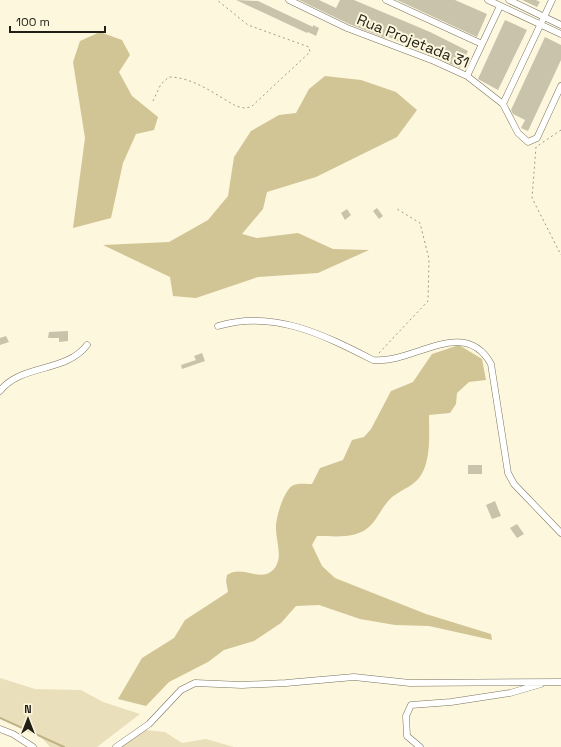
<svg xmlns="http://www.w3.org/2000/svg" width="561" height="747" viewBox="0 0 561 747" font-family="'Space Grotesk',sans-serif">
  <rect width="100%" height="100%" fill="#fdf7de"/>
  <path fill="#e9dfba" d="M 0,678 L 35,689 L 81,690 L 103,702 L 140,714 L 97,747 L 50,747 L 41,737 L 0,718 Z
    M 145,730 L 165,732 L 182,743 L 206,739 L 234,747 L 121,747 Z"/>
  <path fill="#d1c595" d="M 100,32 L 122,40 L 130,55 L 119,72 L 132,96 L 158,117 L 154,130 L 136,134 L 123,163 L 111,218 L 73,228 L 85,138 L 73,62 L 80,41 Z
    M 325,76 L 361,80 L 396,92 L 417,110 L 397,137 L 316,177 L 267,192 L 263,209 L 242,234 L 257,238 L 298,233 L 333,249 L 369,250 L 318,273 L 258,277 L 196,298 L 173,296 L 170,277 L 103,245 L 169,242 L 208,220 L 228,196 L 234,157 L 251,131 L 279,115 L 296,113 L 309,89 Z
    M 459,345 L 482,359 L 486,380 L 469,382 L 457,393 L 456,404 L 450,413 L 429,415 C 429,435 432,468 415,482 C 407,489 397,492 390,499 C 383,506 378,517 372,524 C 358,540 335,536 317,536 L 312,545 L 322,566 L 335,578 L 426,614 L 491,634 L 492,640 L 429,626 L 395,625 L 360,619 L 319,605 L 296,606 L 281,623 L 254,641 L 224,650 L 208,662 L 169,682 L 146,706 L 118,699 L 142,658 L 174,638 L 185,620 L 228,592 L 226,581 L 227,575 C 242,564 260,583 273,570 C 284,559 276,542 276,529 C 275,520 284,488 294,485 C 298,483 307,484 312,484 L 320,468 L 343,460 L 352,440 L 364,437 L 371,429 L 391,391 L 413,382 L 432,354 Z"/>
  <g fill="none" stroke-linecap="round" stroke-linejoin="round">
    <path stroke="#bfb384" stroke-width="2" d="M 0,718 L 64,747"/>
  </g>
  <path fill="#c9c3ab" d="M 236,0 L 258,1 L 313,27 L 313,25 L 319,28 L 316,36 L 308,32 L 307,33 Z
    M 299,0 L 319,0 L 336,8 L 340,0 L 354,0 L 430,32 L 468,51 L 460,68 L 386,36 L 385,38 L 349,24 Z
    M 397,0 L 455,0 L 487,14 L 477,37 Z
    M 522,0 L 536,0 L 540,2 L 537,7 Z
    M 505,20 L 527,30 L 498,90 L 478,79 Z
    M 545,37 L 561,45 L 561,60 L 528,131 L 521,128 L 525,120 L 513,114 L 511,110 Z
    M 377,208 L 383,216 L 379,219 L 373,211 Z
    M 347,209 L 351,215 L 345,220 L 341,213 Z
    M 68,331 L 68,341 L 59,342 L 59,338 L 48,338 L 49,332 Z
    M 6,336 L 9,342 L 0,345 L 0,338 Z
    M 202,353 L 205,361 L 182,369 L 181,365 L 196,360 L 194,356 Z
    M 468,465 L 482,465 L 482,474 L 468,474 Z
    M 495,501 L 501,516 L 492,519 L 486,505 Z
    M 517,524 L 524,534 L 517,538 L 510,528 Z"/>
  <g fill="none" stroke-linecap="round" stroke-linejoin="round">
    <defs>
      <path id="minor" d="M 289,0 L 347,28 L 434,61 L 467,76 L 503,104 L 518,133 L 528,142 L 537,138 L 561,86
        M 386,0 L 482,44
        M 488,0 L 561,34
        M 509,0 L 561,25
        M 467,76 L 500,6
        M 503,104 L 552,0
        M 218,326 C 273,309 324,335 373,360 C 412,365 464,315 491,364 L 508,473 L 514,484 L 561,533
        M 0,391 C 20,364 66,373 87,345
        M 0,729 L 13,734 L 33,747
        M 116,747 L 149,724 L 181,690 L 195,683 L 242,685 L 286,683 L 354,677 L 410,683 L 561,682
        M 420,747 L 407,736 L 406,716 L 411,705 L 451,702 L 510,693 L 541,684"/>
    </defs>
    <use href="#minor" stroke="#79735d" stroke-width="7"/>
    <path stroke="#9f9b89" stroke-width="1" stroke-dasharray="2 3" stroke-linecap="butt" d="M 153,101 L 161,84 L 169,77 C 193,77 216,95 236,106 L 244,108 L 251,107 L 310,52 L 309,47 L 248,25 L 217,0
      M 561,130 L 536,147 L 532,198 L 561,255
      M 379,353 L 428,301 L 429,259 L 420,223 L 397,209"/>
    <use href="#minor" stroke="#fff" stroke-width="6"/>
  </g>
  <g text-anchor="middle" stroke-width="4" stroke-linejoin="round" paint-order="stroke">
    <g font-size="15" fill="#201e15" stroke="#fdf7de">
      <text transform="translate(413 41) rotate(22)" y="5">Rua Projetada 31</text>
    </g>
  </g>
  <g transform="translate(28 719)" stroke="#fdf7de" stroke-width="3" paint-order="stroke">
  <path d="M0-3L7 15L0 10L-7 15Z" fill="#201e15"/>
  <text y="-6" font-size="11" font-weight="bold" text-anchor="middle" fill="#201e15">N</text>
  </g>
  <path d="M10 26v6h95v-6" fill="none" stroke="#201e15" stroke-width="2"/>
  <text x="16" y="26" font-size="12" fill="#201e15" stroke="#fdf7de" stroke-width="3" paint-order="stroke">100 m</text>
</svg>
